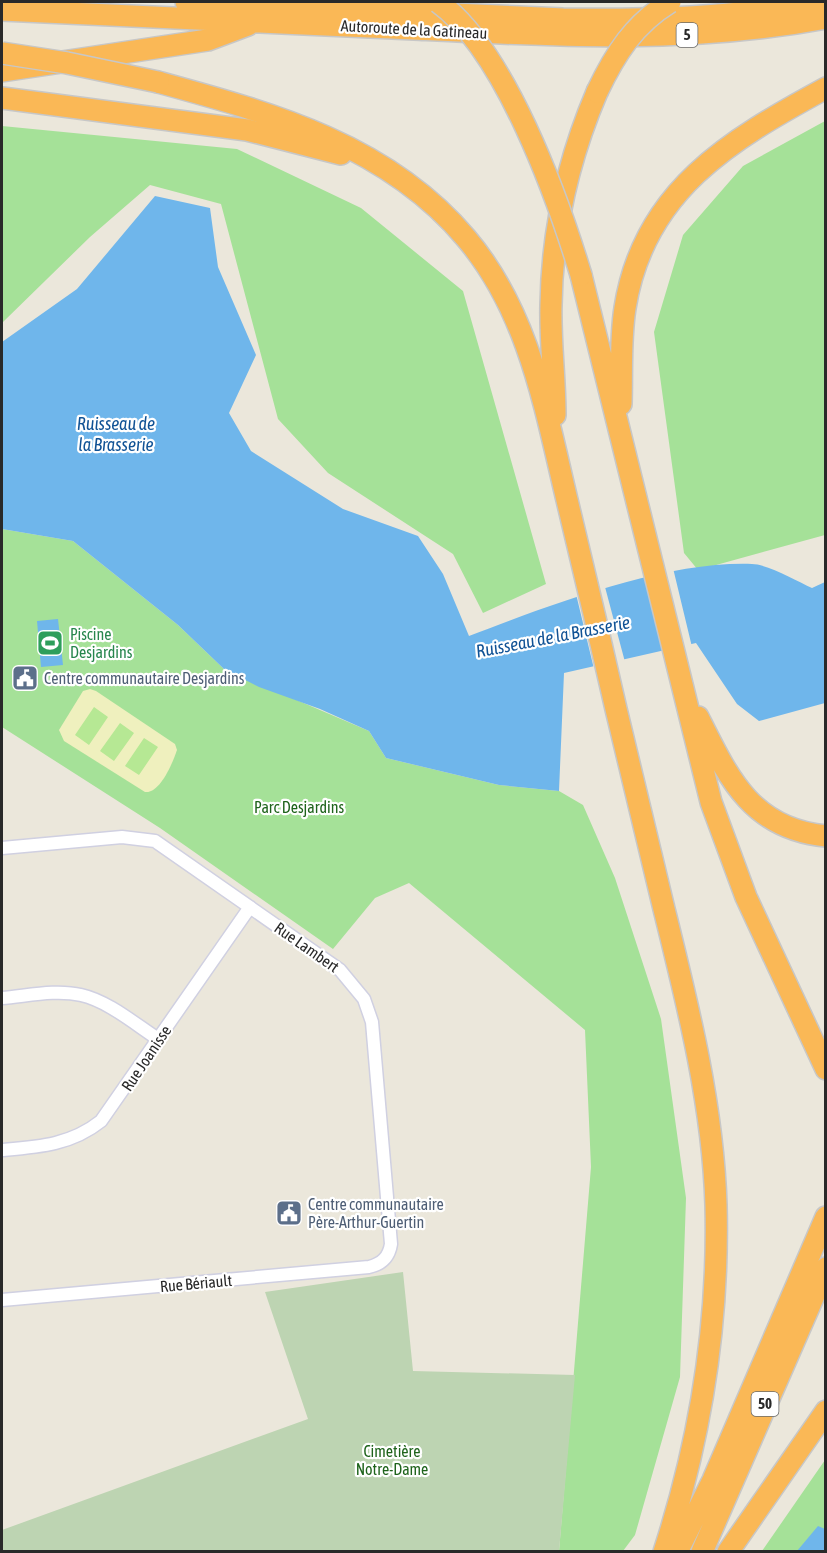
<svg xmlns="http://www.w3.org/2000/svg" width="827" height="1553" viewBox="0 0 827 1553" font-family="'Asap Condensed',sans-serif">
  <rect width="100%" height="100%" fill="#ebe7db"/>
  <path fill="#a5e198" d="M 825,121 L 825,535 L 698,570 L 684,553 L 654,332 L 683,235 L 743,166 Z
    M 2,126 L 237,149 L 361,208 L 463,291 L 546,584 L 483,613 L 453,554 L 328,473 L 278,419 L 221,204 L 150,185 L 90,237 L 2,323 Z
    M 2,529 L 73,541 L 178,625 L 224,669 L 369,731 L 386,758 L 499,785 L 559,791 L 583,805 L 615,878 L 661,1019 L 686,1198 L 680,1377 L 635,1535 L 623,1551 L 559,1551 L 591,1167 L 585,1030 L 409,883 L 375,898 L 333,949 L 160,828 L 2,727 Z
    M 825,1460 L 825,1551 L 762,1551 Z"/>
  <path fill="#eff0be" d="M 90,689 L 96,691 L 175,744 L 177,750 C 173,762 160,794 145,792 L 64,741 L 59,730 L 83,691 Z"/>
  <path fill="#bdd4b2" d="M 403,1272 L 413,1371 L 575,1375 L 559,1551 L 2,1551 L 2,1530 L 308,1419 L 265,1292 Z"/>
  <path fill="#b6e894" d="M 94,707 L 108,717 L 89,745 L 75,735 Z
    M 120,723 L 134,733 L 114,761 L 100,751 Z
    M 144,738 L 158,747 L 139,775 L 125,766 Z"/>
  <path fill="#6fb6eb" d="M 155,196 L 210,208 L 218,267 L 256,355 L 229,413 L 251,451 L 343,509 L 418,536 L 443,574 L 469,636 C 551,605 664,561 752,564 C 767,564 797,581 812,588 L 825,582 L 825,703 L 759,721 L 737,704 L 696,643 L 564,673 L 559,791 L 499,785 L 386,758 L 369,731 L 320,709 L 259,687 L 224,669 L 178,625 L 73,541 L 2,529 L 2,342 L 77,289 Z
    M 58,619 L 63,665 L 41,667 L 37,621 Z
    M 818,1526 L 825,1529 L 825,1551 L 797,1551 Z"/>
  <path fill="#ebe7db" d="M 673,568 L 692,647 L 664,653 L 645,576 Z
    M 605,587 L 625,662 L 594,669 L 576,594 Z"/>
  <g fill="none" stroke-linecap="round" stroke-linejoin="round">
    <defs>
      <path id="street" d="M 2,848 L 122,837 L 155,841 L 340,970 L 364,999 L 372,1022 L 391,1244 C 389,1257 382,1264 369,1267 L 2,1300
        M 2,998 C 27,996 56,989 81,995 C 108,1001 135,1024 158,1039
        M 2,1150 C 38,1147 71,1145 101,1121 L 250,907"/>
      <path id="highway" d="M 186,2 L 563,19 C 648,20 732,18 815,2
        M 2,10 C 139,16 276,23 414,29 C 552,36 689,44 826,18
        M 2,71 L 208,40 L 248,25
        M 158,82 C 271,113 387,144 466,238 C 529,312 545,408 567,500 C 584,570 600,639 616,709 C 632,776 648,843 664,909 C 688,1006 713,1105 716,1205 C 719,1324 701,1438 664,1552
        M 2,98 L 247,130 L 341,154
        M 581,275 L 711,802 L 746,897 L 826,1069
        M 621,404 C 622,372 620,339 625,308 C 643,191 730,140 826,88
        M 555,415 C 555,378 550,342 551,305 C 552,231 568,160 597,92
        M 698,717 C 728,777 751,829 826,836
        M 677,1552 L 713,1480 L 826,1217
        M 702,1552 L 826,1268
        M 728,1552 L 826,1411"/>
    </defs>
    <use href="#street" stroke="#d0d0e1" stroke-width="15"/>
    <use href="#highway" stroke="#c7c7c7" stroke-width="24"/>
    <use href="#street" stroke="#fff" stroke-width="12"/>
    <use href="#highway" stroke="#fab856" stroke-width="21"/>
    <defs>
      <path id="highway-bridge" d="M 438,2 C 505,50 557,196 581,275
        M 2,53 L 67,63 L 158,82
        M 597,92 C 615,54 634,24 670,2"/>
    </defs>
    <use href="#highway-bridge" stroke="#c7c7c7" stroke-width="24" stroke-linecap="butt"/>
    <use href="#highway-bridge" stroke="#fab856" stroke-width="21"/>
  </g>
  <defs>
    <symbol id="stadium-square" viewBox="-11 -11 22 22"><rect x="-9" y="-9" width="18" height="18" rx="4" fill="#2e9e5b" stroke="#fff"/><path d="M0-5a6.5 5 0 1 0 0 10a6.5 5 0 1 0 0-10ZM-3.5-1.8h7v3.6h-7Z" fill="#fff"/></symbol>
    <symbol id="civic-square" viewBox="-11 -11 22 22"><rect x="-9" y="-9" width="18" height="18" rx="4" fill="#5c6f8a" stroke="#fff"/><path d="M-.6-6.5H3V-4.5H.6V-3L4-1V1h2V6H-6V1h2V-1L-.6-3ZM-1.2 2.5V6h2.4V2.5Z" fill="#fff"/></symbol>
  </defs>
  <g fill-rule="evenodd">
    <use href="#stadium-square" x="35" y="628" width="30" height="30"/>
    <use href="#civic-square" x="10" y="663" width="30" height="30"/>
    <use href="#civic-square" x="274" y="1198" width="30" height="30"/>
  </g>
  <g text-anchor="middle" stroke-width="4.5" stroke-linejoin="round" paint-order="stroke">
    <g fill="#fff" stroke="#696969" stroke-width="1.5">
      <rect x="676.5" y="23" width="21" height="24" rx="4.5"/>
      <rect x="751.5" y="1392" width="27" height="24" rx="4.5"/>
    </g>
    <g font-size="15" font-weight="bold" fill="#292929">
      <text x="687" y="40">5</text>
      <text x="765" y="1409">50</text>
    </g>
    <g font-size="16" fill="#292929" stroke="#fff">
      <text transform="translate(414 29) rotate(3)" y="6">Autoroute de la Gatineau</text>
      <text transform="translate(307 947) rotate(35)" y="6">Rue Lambert</text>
      <text transform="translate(146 1058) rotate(-56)" y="6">Rue Joanisse</text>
      <text transform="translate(196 1283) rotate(-5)" y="6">Rue Bériault</text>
    </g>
    <g font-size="16" fill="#27864d" stroke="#fff" text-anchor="start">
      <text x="70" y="640">Piscine<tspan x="70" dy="18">Desjardins</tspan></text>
    </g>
    <g font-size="16" fill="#4e5e75" stroke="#fff" text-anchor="start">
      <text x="44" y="684">Centre communautaire Desjardins</text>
      <text x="308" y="1210">Centre communautaire<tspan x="308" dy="18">Père-Arthur-Guertin</tspan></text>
    </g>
    <g font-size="16" fill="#1e631b" stroke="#fff">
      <text x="299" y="813">Parc Desjardins</text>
      <text x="392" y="1457">Cimetière<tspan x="392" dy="18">Notre-Dame</tspan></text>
    </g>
    <g font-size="18" font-style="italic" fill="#105295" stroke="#fff">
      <text x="116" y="430">Ruisseau de<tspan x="116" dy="21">la Brasserie</tspan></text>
      <text transform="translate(553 637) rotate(-11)" y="6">Ruisseau de la Brasserie</text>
    </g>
  </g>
  <rect width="827" height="1553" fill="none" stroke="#292929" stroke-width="6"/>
</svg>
